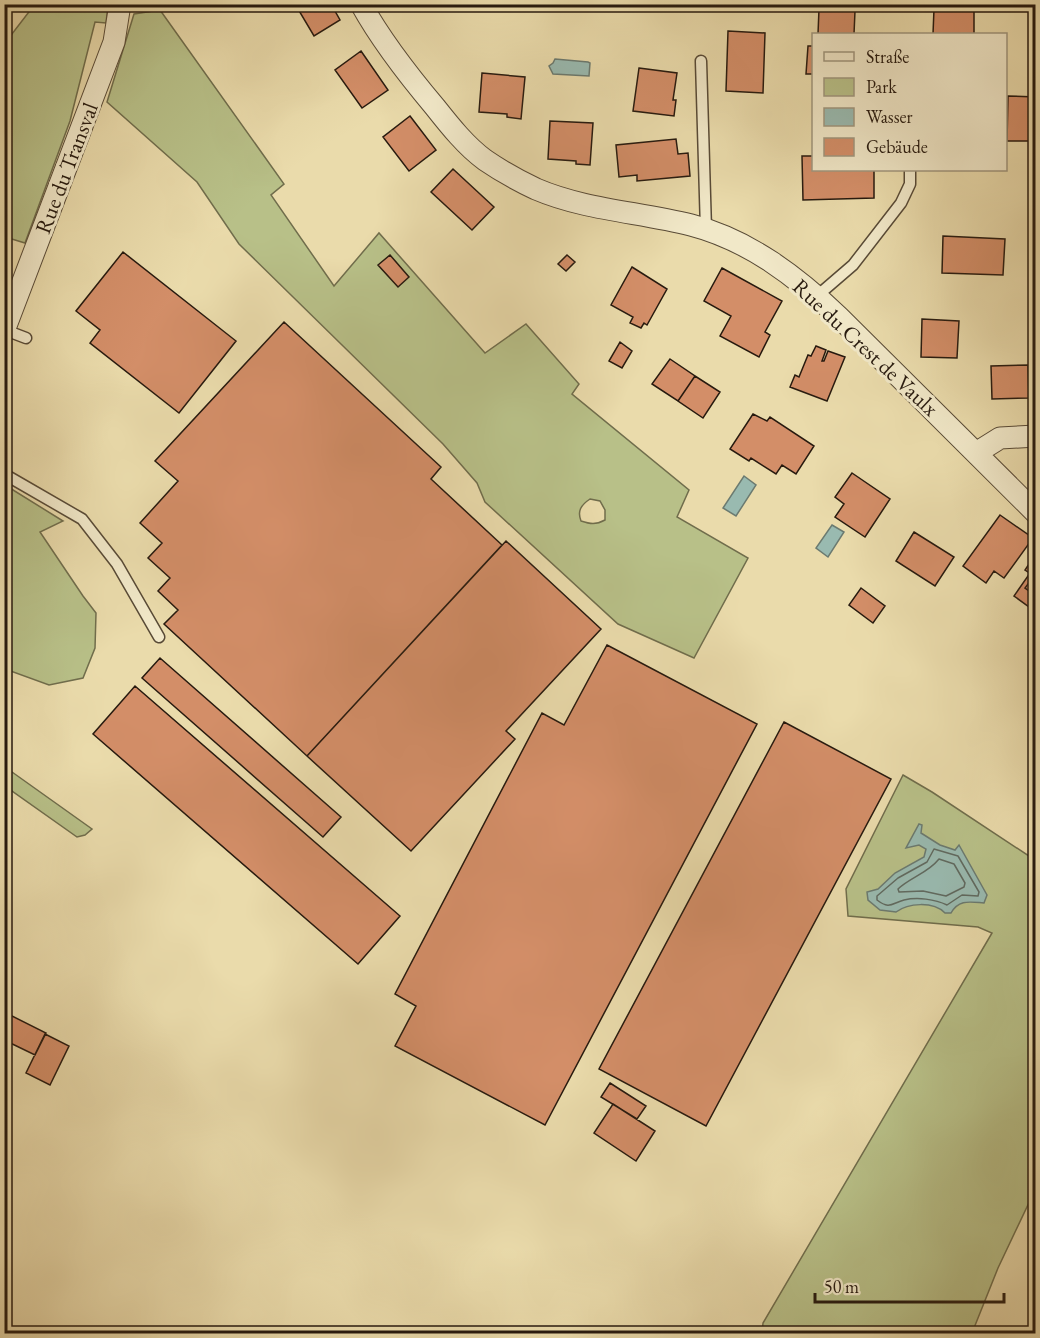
<svg xmlns="http://www.w3.org/2000/svg" width="1040" height="1338" viewBox="0 0 1040 1338" font-family="'EB Garamond',serif">
  <rect width="100%" height="100%" fill="#eadbab"/>
  <filter id="stains"><feTurbulence type="fractalNoise" baseFrequency=".00333" numOctaves="4"/><feColorMatrix values="0 0 0 0 .2 0 0 0 0 .09 0 0 0 0 .02 0 0 0 .5 -.17"/></filter>
  <radialGradient id="worn" r=".72"><stop offset=".6" stop-color="#630" stop-opacity="0"/><stop offset="1" stop-color="#630" stop-opacity=".3"/></radialGradient>
  <path fill="#b8c088" stroke="#706d4c" stroke-width="1.5" fill-rule="evenodd" d="M 35,4 L 108,5 L 106,23 L 95,22 L 70,121 L 25,243 L 5,237 L 5,43 Z
    M 160,10 L 284,184 L 271,195 L 334,286 L 379,233 L 485,353 L 526,324 L 579,384 L 572,394 L 689,490 L 677,517 L 748,558 L 694,658 L 618,624 L 485,502 L 477,483 L 443,444 L 239,244 L 197,182 L 107,102 L 134,14 ZM 590,499 L 600,501 L 605,510 L 605,520 C 596,525 590,524 581,521 C 577,511 581,505 590,499 Z
    M 5,485 L 63,521 L 40,532 L 83,596 L 96,613 L 95,648 L 83,678 L 49,685 L 5,669 Z
    M 5,767 L 92,829 L 85,835 L 77,837 L 5,786 Z
    M 903,775 L 932,792 L 1035,860 L 1035,1190 L 998,1268 L 972,1333 L 762,1334 L 763,1323 L 992,933 L 978,927 L 848,916 L 846,889 Z"/>
  <path fill="#99bab0" stroke="#6b7a70" stroke-width="1.5" d="M 555,59 L 588,62 L 590,63 L 589,76 L 553,74 L 549,66 L 553,63 Z
    M 744,476 L 756,485 L 736,516 L 723,508 Z
    M 832,525 L 844,532 L 828,557 L 816,548 Z
    M 919,824 L 922,825 L 921,833 L 940,845 L 955,850 L 959,845 L 987,895 L 984,903 C 970,902 959,899 951,913 L 945,913 C 933,901 908,903 896,912 L 880,910 L 868,900 L 867,892 L 878,889 L 895,873 L 924,857 L 926,849 L 919,845 L 906,848 Z"/>
  <g fill="none" stroke-linecap="round" stroke-linejoin="round">
    <path stroke="#606a60" stroke-width="1.5" d="M 934,849 L 958,856 L 979,892 L 978,896 L 962,895 L 947,905 C 935,899 917,897 904,900 C 892,903 890,910 877,900 L 877,896 L 898,878 L 927,862 Z
      M 939,859 L 954,864 L 965,883 L 964,887 L 946,896 L 923,891 L 899,892 L 898,889 C 911,877 928,873 939,859 Z"/>
  </g>
  <path fill="#d38e68" stroke="#271a0f" stroke-width="1.5" d="M 295,4 L 331,4 L 340,20 L 314,36 Z
    M 942,4 L 974,4 L 974,34 L 933,34 L 934,9 L 942,9 Z
    M 819,9 L 855,11 L 854,34 L 818,34 Z
    M 728,31 L 765,33 L 763,93 L 726,91 Z
    M 808,46 L 814,46 L 814,74 L 806,74 Z
    M 361,51 L 388,90 L 362,108 L 335,70 Z
    M 639,68 L 677,73 L 673,100 L 676,100 L 674,116 L 633,111 Z
    M 482,73 L 525,77 L 521,119 L 507,117 L 507,114 L 479,112 Z
    M 1008,96 L 1036,97 L 1036,141 L 1007,141 Z
    M 410,116 L 436,150 L 409,171 L 383,137 Z
    M 550,121 L 593,123 L 590,165 L 576,164 L 576,161 L 548,159 Z
    M 676,139 L 678,154 L 688,153 L 690,176 L 637,181 L 637,175 L 619,177 L 616,145 Z
    M 802,156 L 814,156 L 814,170 L 874,170 L 874,198 L 803,200 Z
    M 453,169 L 494,207 L 472,230 L 431,192 Z
    M 943,236 L 1005,239 L 1003,275 L 942,273 Z
    M 123,252 L 236,341 L 179,413 L 90,343 L 100,330 L 76,311 Z
    M 390,255 L 409,277 L 398,287 L 378,265 Z
    M 567,255 L 575,262 L 566,271 L 558,264 Z
    M 632,267 L 667,289 L 647,325 L 644,323 L 641,328 L 630,323 L 633,317 L 611,305 Z
    M 722,268 L 782,301 L 765,332 L 770,335 L 759,357 L 720,336 L 731,316 L 704,301 Z
    M 922,319 L 959,321 L 957,358 L 921,357 Z
    M 284,322 L 441,467 L 431,479 L 502,545 L 307,756 L 164,624 L 178,610 L 158,591 L 170,578 L 148,558 L 162,543 L 140,523 L 178,481 L 155,461 Z
    M 620,342 L 632,351 L 622,368 L 609,361 Z
    M 816,346 L 826,350 L 822,361 L 824,361 L 828,351 L 845,357 L 827,401 L 790,387 L 795,375 L 799,377 L 808,355 L 811,356 Z
    M 670,359 L 695,376 L 678,401 L 652,384 Z
    M 1028,365 L 1029,398 L 992,399 L 991,366 Z
    M 695,376 L 720,392 L 703,418 L 678,401 Z
    M 753,414 L 767,421 L 770,417 L 814,446 L 796,474 L 782,465 L 776,474 L 751,458 L 749,461 L 730,449 Z
    M 852,473 L 890,499 L 865,537 L 835,517 L 844,504 L 835,497 Z
    M 1000,515 L 1033,538 L 1004,578 L 994,571 L 986,583 L 963,566 Z
    M 914,532 L 954,557 L 935,586 L 896,561 Z
    M 506,541 L 601,629 L 506,731 L 515,739 L 411,851 L 307,756 Z
    M 1029,564 L 1036,568 L 1036,596 L 1025,588 L 1034,576 L 1025,570 Z
    M 1030,573 L 1034,576 L 1025,588 L 1036,596 L 1036,612 L 1014,596 Z
    M 861,588 L 885,606 L 873,623 L 849,605 Z
    M 607,645 L 757,724 L 545,1125 L 395,1046 L 416,1006 L 395,994 L 542,713 L 564,725 Z
    M 160,658 L 341,817 L 323,837 L 142,678 Z
    M 135,686 L 400,916 L 358,964 L 93,734 Z
    M 784,722 L 891,779 L 706,1126 L 599,1069 Z
    M 8,1014 L 46,1033 L 35,1055 L 4,1040 L 4,1022 Z
    M 45,1034 L 69,1046 L 50,1085 L 26,1073 Z
    M 610,1083 L 646,1106 L 637,1119 L 601,1097 Z
    M 613,1104 L 655,1131 L 636,1161 L 594,1133 Z"/>
  <g fill="none" stroke-linecap="round" stroke-linejoin="round">
    <defs>
      <path id="lane" d="M 701,61 L 706,230
        M 817,296 L 853,265 L 901,203 L 910,184 L 910,170
        M 5,330 L 26,338
        M 4,474 L 82,519 L 117,564 L 159,637"/>
      <path id="street" d="M 361,4 C 382,42 408,75 435,107 C 450,126 466,146 485,160 C 501,171 519,181 536,189 C 585,210 640,212 691,225 C 749,240 797,277 839,317 L 1036,513
        M 4,331 L 114,42 L 120,4
        M 976,453 L 1000,438 L 1036,436"/>
    </defs>
    <use href="#lane" stroke="#584a36" stroke-width="13"/>
    <use href="#street" stroke="#584a36" stroke-width="23"/>
    <use href="#lane" stroke="#f1e8c8" stroke-width="10"/>
    <use href="#street" stroke="#f1e8c8" stroke-width="21"/>
  </g>
  <g text-anchor="middle" stroke-width="6" stroke-linejoin="round" paint-order="stroke">
    <g font-size="22" fill="#271a0f" stroke="#f1e8c8">
      <text transform="translate(66 168) rotate(-69)" y="8">Rue du Transval</text>
      <text transform="translate(866 347) rotate(43)" y="8">Rue du Crest de Vaulx</text>
    </g>
  </g>
  <rect width="1040" height="1338" fill="none" stroke="#eadbab" stroke-width="24"/>
  <rect x="6" y="6" width="1028" height="1326" fill="none" stroke="#271a0f" stroke-width="3"/>
  <rect x="12" y="12" width="1016" height="1314" fill="none" stroke="#271a0f" stroke-width="1.5"/>
  <rect x="812" y="33" width="195" height="138" fill="#f1e8c8" stroke="#a0967e" stroke-width="1.5"/>
  <rect x="824" y="52" width="30" height="9" fill="#f1e8c8" stroke="#a0967e" stroke-width="1.5"/>
  <text x="866" y="63" font-size="18" fill="#271a0f">Straße</text>
  <rect x="824" y="78" width="30" height="18" fill="#b8c088" stroke="#a0967e" stroke-width="1.5"/>
  <text x="866" y="93" font-size="18" fill="#271a0f">Park</text>
  <rect x="824" y="108" width="30" height="18" fill="#99bab0" stroke="#a0967e" stroke-width="1.5"/>
  <text x="866" y="123" font-size="18" fill="#271a0f">Wasser</text>
  <rect x="824" y="138" width="30" height="18" fill="#d38e68" stroke="#a0967e" stroke-width="1.5"/>
  <text x="866" y="153" font-size="18" fill="#271a0f">Gebäude</text>
  <path d="M815 1293v9h189v-9" fill="none" stroke="#271a0f" stroke-width="3"/>
  <text x="824" y="1293" font-size="18" fill="#271a0f" stroke="#f1e8c8" stroke-width="4.5" paint-order="stroke">50 m</text>
  <rect width="100%" height="100%" filter="url(#stains)"/>
  <rect width="100%" height="100%" fill="url(#worn)"/>
</svg>
